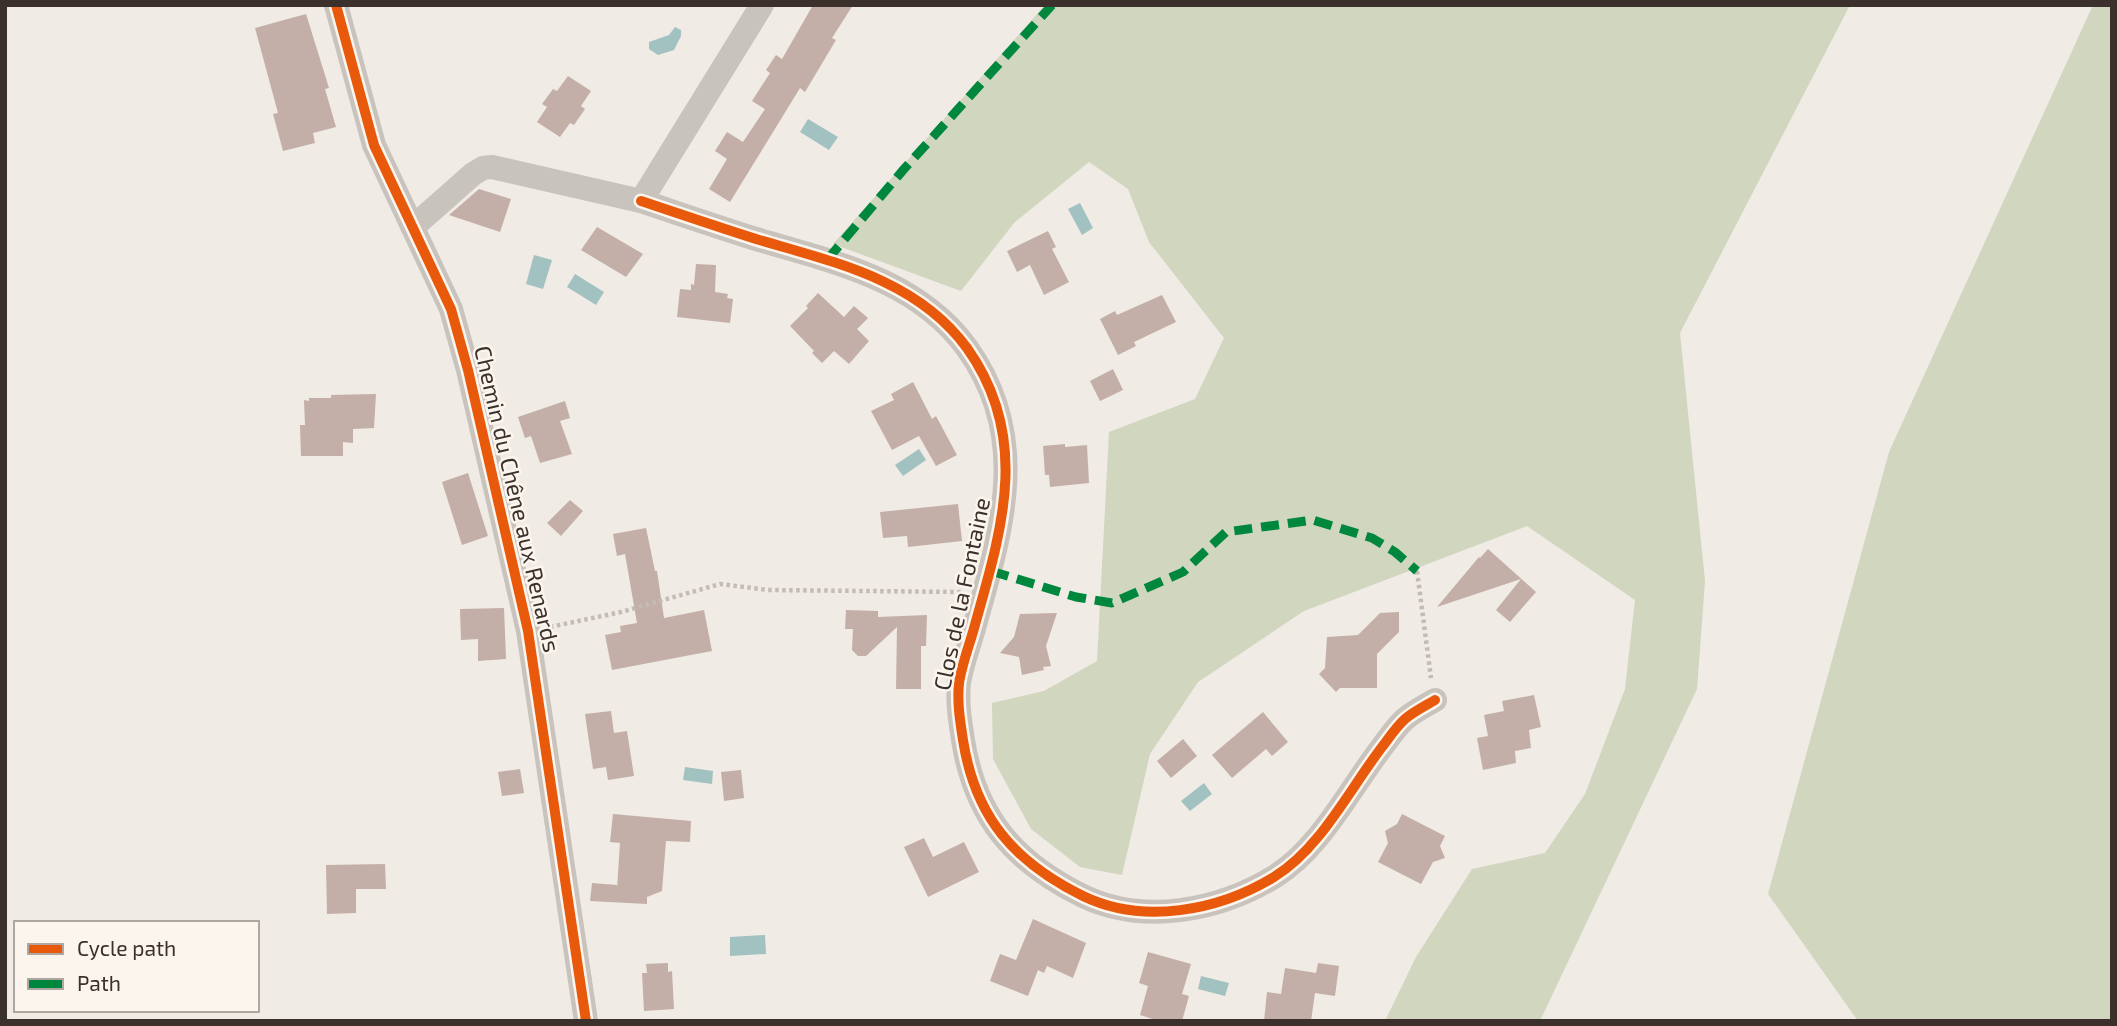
<svg xmlns="http://www.w3.org/2000/svg" width="2117" height="1026" viewBox="0 0 2117 1026" font-family="'Exo 2',sans-serif">
  <rect width="100%" height="100%" fill="#f0ebe5"/>
  <path fill="#d1d6bf" d="M 1045,5 L 1850,5 L 1680,333 L 1705,581 L 1697,689 L 1540,1021 L 1385,1021 L 1416,957 L 1472,869 L 1545,853 L 1585,794 L 1625,689 L 1635,600 L 1527,526 L 1304,611 L 1198,682 L 1150,754 L 1122,875 L 1080,867 L 1031,829 L 993,759 L 992,703 L 1044,691 L 1097,661 L 1109,432 L 1195,399 L 1224,338 L 1149,242 L 1128,189 L 1089,162 L 1014,223 L 961,291 L 833,244 Z
    M 2093,5 L 2112,5 L 2112,1021 L 1858,1021 L 1768,894 L 1889,452 Z"/>
  <path fill="#a1c2c1" d="M 675,27 L 681,30 L 681,36 L 674,50 L 658,55 L 649,49 L 649,42 L 669,35 Z
    M 808,119 L 838,137 L 829,150 L 800,132 Z
    M 1080,203 L 1093,228 L 1082,235 L 1068,209 Z
    M 534,255 L 552,260 L 543,289 L 526,284 Z
    M 575,274 L 604,292 L 596,305 L 567,287 Z
    M 919,449 L 926,460 L 903,476 L 895,465 Z
    M 685,767 L 713,771 L 712,784 L 683,780 Z
    M 1204,783 L 1212,794 L 1190,811 L 1181,801 Z
    M 765,935 L 766,954 L 730,956 L 730,937 Z
    M 1201,976 L 1229,983 L 1225,996 L 1198,989 Z"/>
  <path fill="#c3afa7" d="M 813,5 L 853,5 L 832,38 L 836,40 L 805,92 L 800,88 L 730,202 L 709,189 L 727,159 L 715,151 L 727,132 L 743,142 L 765,109 L 752,101 L 770,73 L 766,70 L 776,55 L 782,59 Z
    M 306,14 L 329,88 L 325,89 L 336,127 L 313,133 L 315,143 L 283,151 L 273,114 L 278,113 L 255,28 Z
    M 568,76 L 591,91 L 581,106 L 585,109 L 574,125 L 570,123 L 560,137 L 537,122 L 547,107 L 542,104 L 553,89 L 557,91 Z
    M 479,189 L 511,199 L 500,232 L 449,215 Z
    M 597,227 L 643,254 L 626,277 L 581,250 Z
    M 1048,231 L 1056,247 L 1052,249 L 1069,282 L 1044,295 L 1030,265 L 1017,272 L 1007,251 Z
    M 696,264 L 716,265 L 715,292 L 728,294 L 727,298 L 733,299 L 730,323 L 677,317 L 680,289 L 691,290 L 691,284 L 694,285 Z
    M 818,293 L 844,317 L 854,306 L 868,318 L 857,329 L 869,341 L 849,364 L 834,351 L 822,363 L 812,353 L 814,351 L 790,326 L 808,308 L 806,306 Z
    M 1162,295 L 1176,322 L 1134,342 L 1136,346 L 1118,355 L 1100,319 L 1115,311 L 1117,315 Z
    M 1113,369 L 1123,390 L 1100,401 L 1090,381 Z
    M 913,382 L 932,419 L 936,416 L 957,455 L 936,466 L 919,436 L 892,450 L 871,411 L 894,400 L 891,394 Z
    M 376,394 L 374,428 L 353,429 L 353,443 L 343,442 L 343,456 L 301,456 L 300,425 L 305,425 L 304,400 L 309,401 L 309,398 L 331,398 L 331,395 Z
    M 565,401 L 570,418 L 560,421 L 572,454 L 540,463 L 531,436 L 525,438 L 518,417 Z
    M 1065,444 L 1065,447 L 1087,445 L 1089,483 L 1050,487 L 1049,475 L 1045,475 L 1043,446 Z
    M 468,473 L 488,536 L 462,545 L 442,482 Z
    M 570,500 L 583,511 L 561,536 L 547,523 Z
    M 958,504 L 962,541 L 908,547 L 907,536 L 883,538 L 880,512 Z
    M 646,528 L 655,571 L 657,571 L 664,618 L 704,610 L 712,651 L 612,670 L 605,635 L 621,632 L 620,626 L 637,623 L 625,554 L 617,556 L 613,534 Z
    M 1488,549 L 1536,592 L 1510,622 L 1496,610 L 1521,579 L 1437,607 L 1479,557 L 1480,558 Z
    M 504,608 L 506,659 L 478,661 L 478,639 L 461,640 L 460,609 Z
    M 846,610 L 878,611 L 878,617 L 927,615 L 926,646 L 921,646 L 921,689 L 896,689 L 897,627 L 866,656 L 858,656 L 852,650 L 853,629 L 845,629 Z
    M 1399,612 L 1399,632 L 1377,654 L 1377,688 L 1340,688 L 1336,692 L 1319,674 L 1325,668 L 1327,637 L 1358,635 L 1380,613 Z
    M 1057,613 L 1046,646 L 1051,666 L 1043,667 L 1044,670 L 1022,675 L 1019,657 L 1000,653 L 1014,637 L 1020,614 Z
    M 1534,695 L 1541,727 L 1529,730 L 1531,748 L 1515,751 L 1516,763 L 1483,770 L 1477,738 L 1488,736 L 1484,715 L 1504,711 L 1502,701 Z
    M 611,711 L 614,733 L 627,731 L 634,776 L 608,780 L 606,767 L 593,769 L 585,714 Z
    M 1263,712 L 1288,742 L 1272,756 L 1266,749 L 1232,778 L 1212,755 Z
    M 1183,739 L 1197,756 L 1171,778 L 1157,761 Z
    M 520,769 L 524,793 L 502,796 L 498,772 Z
    M 741,770 L 744,798 L 724,801 L 721,772 Z
    M 613,814 L 691,821 L 690,842 L 666,841 L 662,891 L 647,897 L 647,904 L 590,901 L 592,883 L 617,885 L 617,889 L 620,843 L 610,842 Z
    M 1402,814 L 1445,836 L 1440,846 L 1445,858 L 1433,862 L 1421,884 L 1378,862 L 1388,843 L 1385,831 L 1397,824 Z
    M 924,838 L 933,857 L 964,842 L 979,872 L 928,897 L 904,847 Z
    M 385,864 L 386,889 L 356,889 L 356,913 L 327,914 L 326,865 Z
    M 1033,919 L 1086,943 L 1073,978 L 1047,966 L 1044,973 L 1038,970 L 1028,996 L 990,981 L 1000,954 L 1016,960 Z
    M 1148,952 L 1191,964 L 1182,994 L 1189,996 L 1182,1021 L 1159,1021 L 1140,1015 L 1148,986 L 1139,983 Z
    M 668,963 L 668,972 L 672,971 L 674,1009 L 644,1011 L 642,973 L 647,973 L 646,964 Z
    M 1318,963 L 1339,966 L 1335,996 L 1315,993 L 1311,1021 L 1264,1021 L 1267,992 L 1281,994 L 1285,968 L 1316,973 Z"/>
  <g fill="none" stroke-linecap="round" stroke-linejoin="round">
    <path stroke="#c2bbb6" stroke-width="4.5" stroke-dasharray="3.5 3.5" stroke-linecap="butt" d="M 1417,571 L 1431,678
      M 550,627 L 621,612 L 720,584 L 768,590 L 962,592"/>
    <path stroke="#c9c3be" stroke-width="24" d="M 336,5 L 374,145 L 451,309 L 468,370 L 528,631 L 586,1021
      M 641,201 C 680,214 718,227 756,239 C 833,262 917,279 967,348 C 1030,436 1003,526 976,621 C 971,641 962,663 959,683 C 957,702 960,721 963,740 C 975,817 1014,862 1083,896 C 1143,925 1218,911 1274,877 C 1320,849 1349,790 1382,747 C 1389,738 1396,727 1405,719 C 1413,712 1425,706 1435,700
      M 413,227 L 473,174 L 483,168 L 492,167 L 641,201 L 762,5"/>
    <path stroke="#00873e" stroke-width="9" stroke-dasharray="18 9" stroke-linecap="butt" d="M 827,260 L 904,169 L 1052,5
      M 991,571 L 1076,597 L 1112,603 L 1183,572 L 1226,532 L 1313,520 L 1372,538 L 1395,552 L 1417,571"/>
    <defs>
      <path id="cycleway" d="M 336,5 L 374,145 L 451,309 L 468,370 L 528,631 L 586,1021
        M 641,201 C 680,214 718,227 756,239 C 833,262 917,279 967,348 C 1030,436 1003,526 976,621 C 971,641 962,663 959,683 C 957,702 960,721 963,740 C 975,817 1014,862 1083,896 C 1143,925 1218,911 1274,877 C 1320,849 1349,790 1382,747 C 1389,738 1396,727 1405,719 C 1413,712 1425,706 1435,700"/>
    </defs>
    <use href="#cycleway" stroke="#fbf5ee" stroke-width="15"/>
    <use href="#cycleway" stroke="#e8590c" stroke-width="10"/>
  </g>
  <g text-anchor="middle" stroke-width="5" stroke-linejoin="round" paint-order="stroke">
    <g font-size="23" fill="#3b302b" stroke="#fbf5ee">
      <text transform="translate(517 499) rotate(77)" y="8">Chemin du Chêne aux Renards</text>
      <text transform="translate(962 594) rotate(-78)" y="8">Clos de la Fontaine</text>
    </g>
  </g>
  <rect width="2117" height="1026" fill="none" stroke="#3b302b" stroke-width="14"/>
  <rect x="14" y="921" width="245" height="91" fill="#fbf5ee" stroke="#aea6a0" stroke-width="2"/>
  <rect x="28" y="944" width="35" height="10" fill="#e8590c" stroke="#aea6a0" stroke-width="2"/>
  <text x="77" y="956" font-size="21" fill="#3b302b">Cycle path</text>
  <rect x="28" y="979" width="35" height="10" fill="#00873e" stroke="#aea6a0" stroke-width="2"/>
  <text x="77" y="991" font-size="21" fill="#3b302b">Path</text>
</svg>
